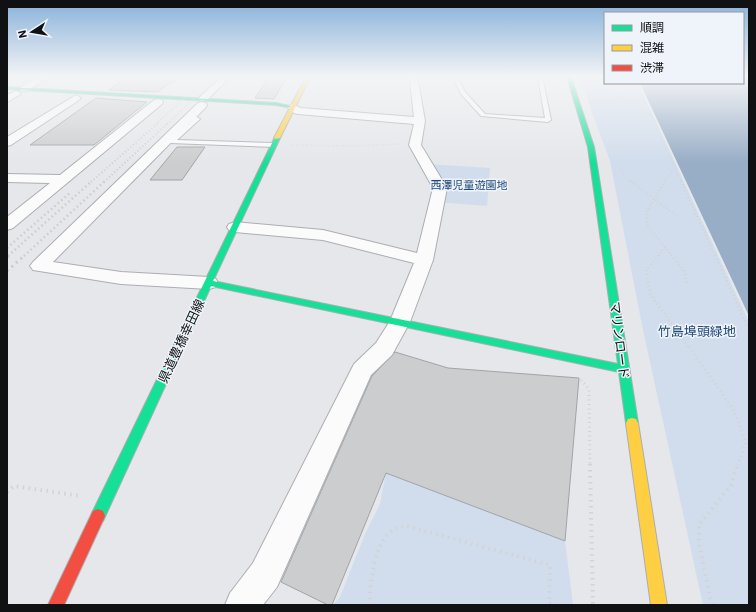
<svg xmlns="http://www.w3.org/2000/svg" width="756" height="612" viewBox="0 0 756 612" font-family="'IBM Plex Sans','Noto Sans JP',sans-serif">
  <rect width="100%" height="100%" fill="#e5e7ea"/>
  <path fill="#d1ddec" d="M 579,77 L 605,77 L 605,83 L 638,83 L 749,322 L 749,605 L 703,605 L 642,325 L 610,161 Z
    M 426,164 L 490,168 L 487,206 L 437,202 L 440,188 Z
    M 386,473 L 565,541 L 573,605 L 333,605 L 340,597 L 365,534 L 380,504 Z"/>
  <path fill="#98adc6" d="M 743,77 L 749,77 L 749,316 L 640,83 L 743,83 Z"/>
  <path fill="#cbcdcf" stroke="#a1a3a6" d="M 126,77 L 181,77 L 164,87 L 158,92 L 109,90 Z
    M 269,77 L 287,77 L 274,99 L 255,98 Z
    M 96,98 L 147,102 L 94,145 L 30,145 Z
    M 177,147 L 205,147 L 182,180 L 150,180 Z
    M 395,352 L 448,368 L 579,378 L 565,541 L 386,473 L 332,605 L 328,605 L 281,582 L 372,376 Z"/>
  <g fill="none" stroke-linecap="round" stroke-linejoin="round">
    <defs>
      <path id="lane" d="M 453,77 L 457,77 L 465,92 L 485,114 L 545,118 L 538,77 L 542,77 L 551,120 L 548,122 L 481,116 L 461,94 Z
        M 187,117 L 197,117 L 200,119 L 177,140 L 274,143 L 277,145 L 274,147 L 170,143 L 170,141 L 192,121 L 185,120 L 185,118 Z"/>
      <path id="street" d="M 38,77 L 49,77 L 27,91 L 21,91 L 19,89 L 21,87 Z
        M 221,77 L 230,77 L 206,101 L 200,101 L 198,99 L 200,97 Z
        M 408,77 L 416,77 L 418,81 L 425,121 L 421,145 L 447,188 L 433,260 L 410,322 L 392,355 L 371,375 L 277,587 L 263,605 L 225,605 L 230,593 L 253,563 L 354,364 L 376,343 L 390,321 L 414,263 L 323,240 L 235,232 L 229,230 L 227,227 L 229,224 L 235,222 L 323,230 L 417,253 L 433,188 L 409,145 L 414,124 L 298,114 L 294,113 L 287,107 L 292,104 L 301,108 L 414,117 L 410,81 Z
        M 16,91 L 19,92 L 21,94 L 7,102 L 7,95 Z
        M 76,95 L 81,98 L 79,100 L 11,145 L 7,146 L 7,137 Z
        M 158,99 L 162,100 L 163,102 L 162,104 L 13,228 L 7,230 L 7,217 L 50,183 L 7,182 L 7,174 L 60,175 L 154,100 Z
        M 202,102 L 206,103 L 207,105 L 206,107 L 53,262 L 121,272 L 209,277 L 216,279 L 218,283 L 216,287 L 209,289 L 121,284 L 33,270 L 30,266 L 33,262 L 198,103 Z"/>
      <path id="fast" d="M 567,77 L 571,77 L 594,147 L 638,423 L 636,427 L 632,428 L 628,427 L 626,423 L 619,372 L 211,286 L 103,521 L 98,523 L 93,521 L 91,516 L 93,511 L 275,137 L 280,138 L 213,281 L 618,364 L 588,147 Z
        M 7,87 L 276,103 L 294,107 L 292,108 L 276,105 L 7,89 Z"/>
      <path id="slow" d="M 306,77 L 310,77 L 280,138 L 275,139 L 274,138 Z
        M 632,418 L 636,419 L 638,423 L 667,605 L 651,605 L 626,423 L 628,419 Z"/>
      <path id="jam" d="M 98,509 L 103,511 L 105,516 L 64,605 L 48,605 L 93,511 Z"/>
    </defs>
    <use href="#lane" stroke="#acaeb1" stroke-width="2"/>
    <use href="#street" stroke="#acaeb1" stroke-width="2"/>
    <use href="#fast" stroke="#acaeb1" stroke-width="2"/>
    <use href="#slow" stroke="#acaeb1" stroke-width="2"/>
    <use href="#jam" stroke="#acaeb1" stroke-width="2"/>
    <path stroke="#d2d3d4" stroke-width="1" stroke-dasharray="0.5 1.5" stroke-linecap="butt" d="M 601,77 L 605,82
      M 605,83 L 608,89 L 649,115
      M 636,83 L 655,124
      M 602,99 L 614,100 L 628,97 L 628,92 L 620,83"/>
    <path stroke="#d2d3d4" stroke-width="1.5" stroke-dasharray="0.5 2" stroke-linecap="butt" d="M 654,123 L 681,182
      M 291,145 L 351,146 L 400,144
      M 620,169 L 622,175 L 632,182
      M 664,182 L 673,169"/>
    <path stroke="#d2d3d4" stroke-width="2" stroke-dasharray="1 2.5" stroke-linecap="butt" d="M 630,181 L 677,216
      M 665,181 L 646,213 L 648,226 L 672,256
      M 681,181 L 715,256
      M 658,256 L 665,247"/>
    <path stroke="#d2d3d4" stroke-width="2.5" stroke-dasharray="1 3" stroke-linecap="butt" d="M 659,255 L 646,270 L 650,294 L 689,348
      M 671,255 L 684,270 L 687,283
      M 715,255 L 749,330"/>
    <path stroke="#d2d3d4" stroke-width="3" stroke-dasharray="1 3.5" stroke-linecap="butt" d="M 689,347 L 733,409 L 746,442 L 738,465
      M 581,380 L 589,389 L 590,465"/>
    <path stroke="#d2d3d4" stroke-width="4" stroke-dasharray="1.5 4.5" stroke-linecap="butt" d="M 590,464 L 593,605
      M 7,492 L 14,486 L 81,496
      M 369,605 C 371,584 373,540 395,529 C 398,527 403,527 407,526 L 550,565 L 549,603 L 556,605
      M 712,605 L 699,544 L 699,525 L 731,485 L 738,464"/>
    <use href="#lane" fill="#fbfbfc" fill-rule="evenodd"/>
    <use href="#street" fill="#fbfbfc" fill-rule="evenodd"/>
    <use href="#fast" fill="#16e098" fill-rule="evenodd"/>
    <use href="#slow" fill="#ffcf43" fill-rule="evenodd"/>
    <use href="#jam" fill="#f24e42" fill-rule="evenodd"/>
    <path stroke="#cccdcd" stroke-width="1.5" stroke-dasharray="1 2" stroke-linecap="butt" d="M 156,124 L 209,77
      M 167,124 L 218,77"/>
    <path stroke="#cccdcd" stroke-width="2" stroke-dasharray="1 2.5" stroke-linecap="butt" d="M 91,182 L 158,123
      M 104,182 L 168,123"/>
    <path stroke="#cccdcd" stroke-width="2.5" stroke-dasharray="1.5 3" stroke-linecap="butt" d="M 7,248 L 71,192
      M 8,256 L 92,181
      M 24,256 L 105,181"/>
    <path stroke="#cccdcd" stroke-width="3" stroke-dasharray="2 4" stroke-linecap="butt" d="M 7,257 L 10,255
      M 7,271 L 25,255"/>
  </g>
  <linearGradient id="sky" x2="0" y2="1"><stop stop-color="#88b1da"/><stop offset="0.47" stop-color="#f3f4f6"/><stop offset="1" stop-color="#f3f4f6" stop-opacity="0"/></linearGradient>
  <rect width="756" height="163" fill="url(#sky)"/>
  <g text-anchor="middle" stroke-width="3" stroke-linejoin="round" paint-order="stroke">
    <g font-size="11" fill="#204977" stroke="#eff4fa">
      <text x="469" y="189">西澤児童遊園地</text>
    </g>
    <g font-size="13" fill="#204977" stroke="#eff4fa">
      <text x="697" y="336">竹島埠頭緑地</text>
    </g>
    <g font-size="13" fill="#101113" stroke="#eff4fa">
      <text transform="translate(620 340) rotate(83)" y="5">マリンロード</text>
      <text transform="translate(181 341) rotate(-65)" y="5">県道豊橋幸田線</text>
    </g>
  </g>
  <rect width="756" height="612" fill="none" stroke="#101113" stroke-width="16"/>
  <rect x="604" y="12" width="140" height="72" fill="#eff4fa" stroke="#96999e"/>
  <rect x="612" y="25" width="20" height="6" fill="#16e098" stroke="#96999e"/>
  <text x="640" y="32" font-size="12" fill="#101113">順調</text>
  <rect x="612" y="45" width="20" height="6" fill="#ffcf43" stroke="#96999e"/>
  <text x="640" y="52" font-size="12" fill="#101113">混雑</text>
  <rect x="612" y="65" width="20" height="6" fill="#f24e42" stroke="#96999e"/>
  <text x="640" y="72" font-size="12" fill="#101113">渋滞</text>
  <g transform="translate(32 32) rotate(258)" stroke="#eff4fa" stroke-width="3" paint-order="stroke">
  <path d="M0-3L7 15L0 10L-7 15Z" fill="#101113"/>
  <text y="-6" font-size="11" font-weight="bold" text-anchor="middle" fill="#101113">N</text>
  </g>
</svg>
